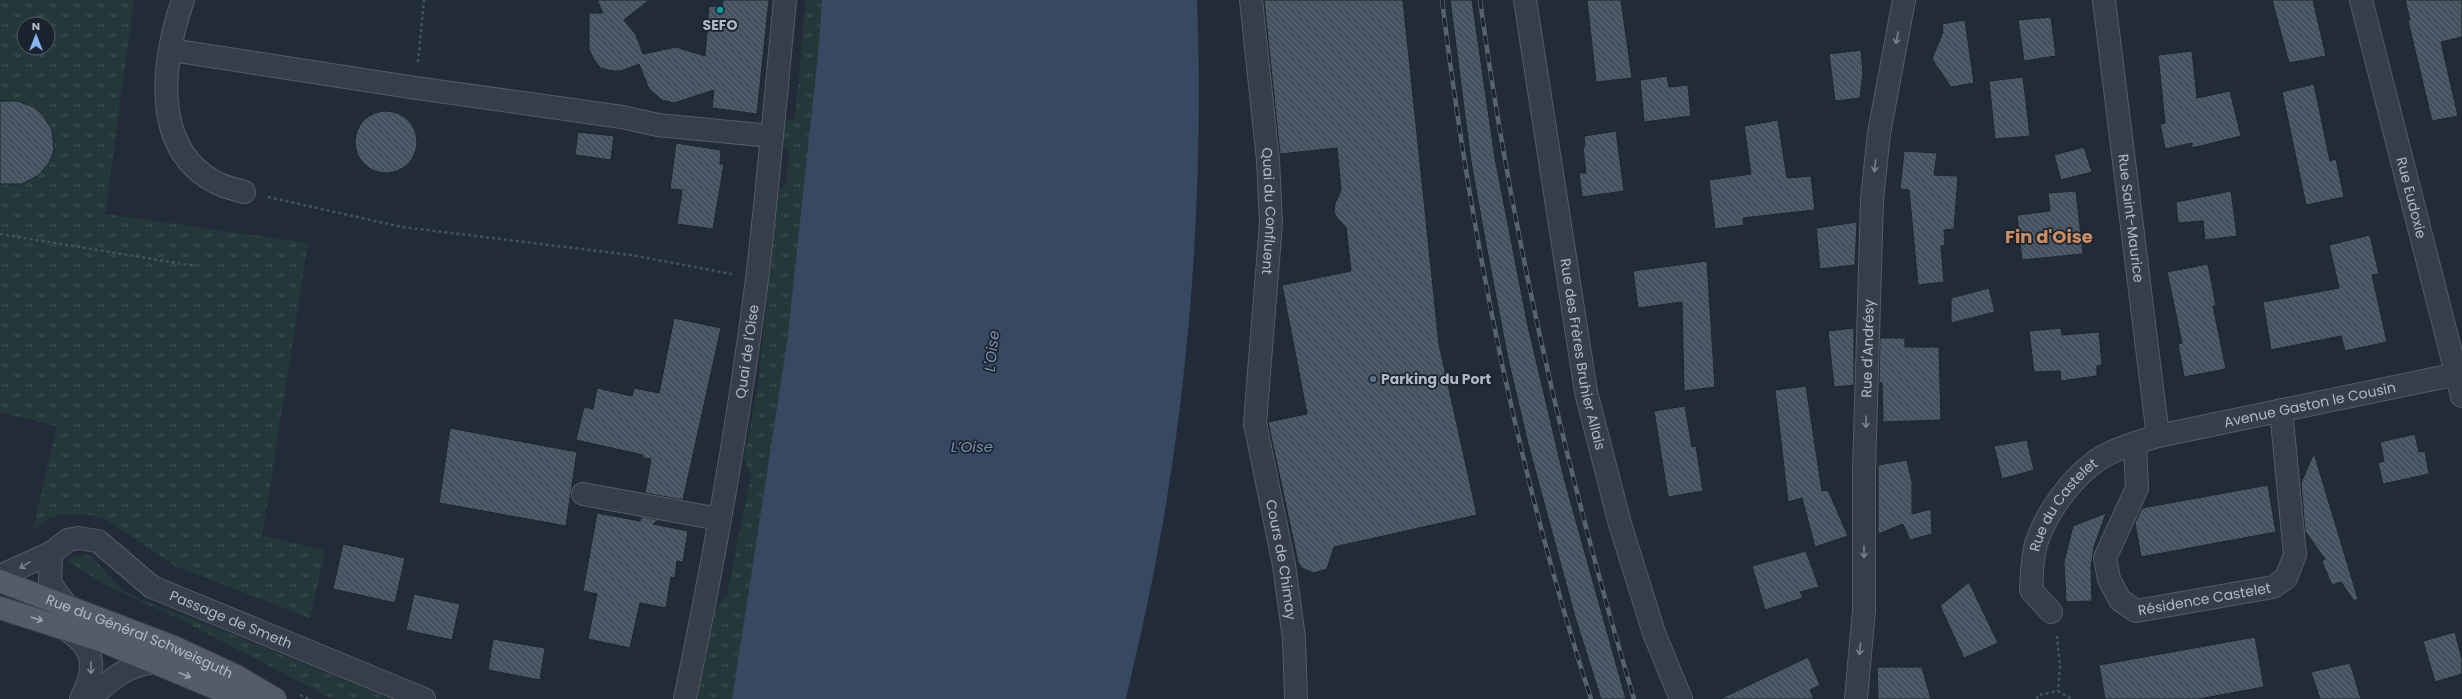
<svg xmlns="http://www.w3.org/2000/svg" width="2462" height="699" viewBox="0 0 2462 699" font-family="Poppins,sans-serif">
  <defs>
    <pattern id="grass-tufts" width="24" height="20" patternUnits="userSpaceOnUse"><rect width="24" height="20" fill="#24383a"/><path d="M3 7l-1-3M5 7V3M7 7l1-3M15 17l-1-3M17 17v-4M19 17l1-3" fill="none" stroke="#415355"/></pattern>
    <pattern id="building-back-hatch" width="6" height="6" patternUnits="userSpaceOnUse"><rect width="6" height="6" fill="#455260"/><path d="M-1 5l2 2M0 0l6 6M5-1l2 2" fill="none" stroke="#5d6975"/></pattern>
  </defs>
  <rect width="100%" height="100%" fill="#222c39"/>
  <path fill="url(#grass-tufts)" fill-rule="evenodd" d="M 0,0 L 134,0 L 105,214 L 308,243 L 262,536 L 325,550 L 310,618 L 175,566 L 109,521 L 92,515 L 62,514 L 48,519 L 33,530 L 57,426 L 0,412 ZM 24,24 L 48,24 L 48,48 L 24,48 Z
    M 806,0 L 822,0 L 819,44 L 787,342 L 732,699 L 698,699 L 716,607 L 727,595 L 751,476 L 744,459 L 758,385 L 779,190 L 787,184 L 789,152 L 783,146 L 786,122 L 795,118 Z
    M 84,554 L 91,556 L 120,588 L 137,598 L 239,637 L 390,699 L 333,699 L 185,622 L 106,585 L 66,560 Z"/>
  <path fill="#364960" d="M 822,0 L 1197,0 C 1204,180 1191,373 1158,550 C 1149,600 1137,650 1126,699 L 732,699 L 787,342 L 819,44 Z"/>
  <path fill="url(#building-back-hatch)" stroke="#1d2530" d="M 597,0 L 649,0 L 624,20 L 636,35 L 643,54 L 676,47 L 705,56 L 709,6 L 722,7 L 723,0 L 769,0 L 757,114 L 712,108 L 714,90 L 674,103 L 662,100 L 649,89 L 639,64 L 621,71 L 612,71 L 601,68 L 594,60 L 589,49 L 589,13 L 603,13 Z
    M 1264,0 L 1403,0 L 1439,344 L 1477,515 L 1334,547 L 1327,569 L 1314,573 L 1302,568 L 1298,562 L 1268,422 L 1307,414 L 1282,285 L 1351,271 L 1346,227 L 1337,218 L 1334,212 L 1335,204 L 1341,190 L 1337,148 L 1280,154 Z
    M 1450,0 L 1472,0 L 1495,158 L 1528,326 L 1564,478 L 1626,699 L 1601,699 L 1575,617 L 1528,444 L 1508,359 L 1486,245 L 1471,162 Z
    M 1587,0 L 1621,0 L 1632,78 L 1596,82 Z
    M 2272,0 L 2313,0 L 2326,56 L 2289,63 Z
    M 2405,0 L 2462,0 L 2462,37 L 2441,42 L 2458,116 L 2432,121 L 2408,21 L 2410,20 Z
    M 2051,17 L 2056,56 L 2024,61 L 2018,20 Z
    M 1965,20 L 1974,83 L 1951,87 L 1932,59 L 1943,32 L 1942,24 Z
    M 1861,50 L 1863,74 L 1860,98 L 1835,101 L 1829,54 Z
    M 2192,51 L 2197,98 L 2230,91 L 2241,136 L 2192,148 L 2192,143 L 2165,149 L 2160,124 L 2165,123 L 2158,55 Z
    M 1667,76 L 1669,87 L 1688,85 L 1691,116 L 1644,122 L 1640,80 Z
    M 2023,77 L 2030,136 L 1995,139 L 1989,81 Z
    M 2314,84 L 2330,161 L 2336,159 L 2344,197 L 2306,205 L 2282,92 Z
    M 0,101 L 17,101 L 34,107 L 43,115 L 52,130 L 54,150 L 49,163 L 39,175 L 22,184 L 0,184 Z
    M355 142a31 31 0 1 1 62 0a31 31 0 1 1-62 0Z
    M 1778,120 L 1787,178 L 1811,176 L 1815,210 L 1743,218 L 1744,225 L 1715,229 L 1709,180 L 1751,174 L 1744,126 Z
    M 1616,131 L 1624,191 L 1582,197 L 1579,173 L 1586,173 L 1583,147 L 1585,146 L 1584,136 Z
    M 578,132 L 614,136 L 611,160 L 575,155 Z
    M 676,143 L 721,150 L 720,164 L 724,164 L 713,229 L 677,224 L 682,190 L 670,189 Z
    M 2084,147 L 2092,172 L 2061,180 L 2054,155 Z
    M 1904,151 L 1937,153 L 1934,175 L 1958,176 L 1954,229 L 1944,230 L 1945,245 L 1941,246 L 1944,282 L 1918,285 L 1909,190 L 1900,189 Z
    M 2076,191 L 2083,254 L 2022,260 L 2017,215 L 2050,211 L 2048,193 Z
    M 2231,191 L 2237,236 L 2205,240 L 2203,221 L 2178,223 L 2176,202 Z
    M 1857,222 L 1855,265 L 1820,269 L 1816,228 Z
    M 2370,235 L 2379,274 L 2372,275 L 2387,342 L 2345,351 L 2341,336 L 2271,350 L 2263,302 L 2339,288 L 2329,245 Z
    M 1707,261 L 1715,387 L 1684,391 L 1682,302 L 1638,308 L 1633,271 Z
    M 2208,264 L 2216,306 L 2213,306 L 2226,369 L 2184,377 L 2178,344 L 2182,343 L 2167,272 Z
    M 1989,288 L 1995,312 L 1951,323 L 1951,298 Z
    M 674,318 L 721,328 L 683,500 L 645,493 L 651,459 L 643,458 L 643,455 L 576,440 L 584,407 L 593,409 L 597,388 L 632,396 L 634,388 L 659,393 Z
    M 1854,328 L 1854,385 L 1834,387 L 1828,331 Z
    M 2061,328 L 2062,335 L 2099,332 L 2102,365 L 2097,366 L 2097,376 L 2061,381 L 2060,371 L 2034,372 L 2029,331 Z
    M 1880,338 L 1905,338 L 1905,347 L 1939,347 L 1941,420 L 1883,422 L 1882,383 L 1879,383 Z
    M 1806,386 L 1822,491 L 1828,490 L 1848,536 L 1815,547 L 1802,498 L 1788,502 L 1775,390 Z
    M 1685,406 L 1692,447 L 1696,446 L 1703,491 L 1668,497 L 1654,411 Z
    M 450,428 L 577,452 L 566,526 L 439,503 Z
    M 2415,434 L 2419,452 L 2425,451 L 2429,474 L 2383,484 L 2378,463 L 2384,461 L 2380,442 Z
    M 2027,440 L 2034,470 L 2002,479 L 1994,446 Z
    M 2314,453 L 2358,599 L 2354,601 L 2341,582 L 2332,585 L 2322,562 L 2325,559 L 2305,531 L 2301,483 Z
    M 1907,460 L 1912,482 L 1912,514 L 1931,509 L 1932,534 L 1910,540 L 1903,524 L 1878,534 L 1878,465 Z
    M 2268,485 L 2276,532 L 2141,557 L 2135,523 L 2142,508 Z
    M 597,513 L 640,521 L 641,517 L 658,520 L 653,524 L 688,531 L 683,562 L 677,561 L 675,578 L 671,577 L 666,608 L 640,603 L 630,648 L 588,639 L 597,594 L 583,591 Z
    M 2106,513 L 2094,547 L 2091,567 L 2092,601 L 2066,602 L 2064,562 L 2073,526 Z
    M 343,544 L 405,558 L 395,603 L 333,589 Z
    M 1806,551 L 1819,587 L 1800,592 L 1803,598 L 1765,610 L 1752,566 Z
    M 1969,582 L 1998,643 L 1964,658 L 1940,606 Z
    M 414,594 L 460,604 L 452,640 L 406,630 Z
    M 2455,632 L 2462,659 L 2462,674 L 2435,682 L 2423,641 Z
    M 2255,637 L 2264,687 L 2199,699 L 2105,699 L 2099,665 Z
    M 493,639 L 545,648 L 540,680 L 488,670 Z
    M 1808,657 L 1820,685 L 1810,690 L 1814,699 L 1720,699 Z
    M 2350,663 L 2361,699 L 2320,699 L 2311,672 Z
    M 1877,667 L 1922,667 L 1931,699 L 1878,699 Z"/>
  <g fill="none" stroke-linecap="round" stroke-linejoin="round">
    <defs>
      <g id="minor">
        <path d="M 183,0 C 163,58 149,147 215,182 C 223,187 235,189 244,192"/>
        <path id="s1" d="M 1251,0 L 1268,160 L 1271,223 L 1255,423 L 1284,565 L 1294,638 L 1296,699"/>
        <path id="s2" d="M 1525,0 L 1586,392 L 1620,524 L 1654,633 L 1681,699"/>
        <path id="s3" d="M 2104,0 L 2158,436"/>
        <path id="s4" d="M 2361,0 L 2462,396"/>
        <path d="M 171,50 L 416,88 L 622,117 L 658,125 L 771,136"/>
        <path id="s5" d="M 2135,443 L 2137,488 L 2105,558 L 2109,579 L 2120,600 L 2136,611 L 2273,587 L 2286,578 L 2295,555 L 2281,410"/>
        <path d="M 583,494 L 719,519"/>
        <path d="M 51,553 L 50,582 L 56,592 L 68,607"/>
        <path id="s6" d="M 0,576 L 51,553 L 68,540 L 78,538 L 98,541 L 152,587 L 424,699"/>
        <path id="s7" d="M 2051,612 L 2031,590 C 2032,575 2032,558 2036,544 C 2046,513 2070,480 2096,461 C 2114,449 2138,442 2158,436 L 2462,373"/>
        <path d="M 64,628 C 96,648 97,667 81,699"/>
        <path d="M 89,699 C 108,682 132,660 159,663"/>
        <path id="s8" d="M 685,699 C 714,560 739,420 757,279 C 768,186 776,93 785,0"/>
        <path id="s9" d="M 1856,699 L 1864,610 L 1864,471 L 1872,200 L 1879,133 L 1904,0"/>
      </g>
      <g id="major">
        <path id="s10" d="M 0,581 L 171,646 L 236,676 L 275,699"/>
        <path d="M 0,608 L 103,641 L 242,699"/>
      </g>
    </defs>
    <use href="#minor" stroke="#535c67" stroke-width="24"/>
    <use href="#major" stroke="#3f4752" stroke-width="24"/>
    <path stroke="#415557" stroke-width="2.5" stroke-dasharray="3 3" stroke-linecap="butt" d="M 418,62 L 424,0
      M 268,197 L 402,227 L 631,255 L 732,274
      M 0,234 L 195,266
      M 2057,636 L 2060,666 L 2058,691
      M 300,695 L 309,699
      M 2037,699 L 2038,695 L 2058,691 L 2072,699"/>
    <use href="#minor" stroke="#353e49" stroke-width="22"/>
    <use href="#major" stroke="#535d69" stroke-width="22"/>
    <defs>
      <path id="rail" d="M 1442,0 C 1471,239 1517,470 1591,699
        M 1480,0 C 1512,237 1566,470 1634,699"/>
    </defs>
    <use href="#rail" stroke="#576370" stroke-width="4.5"/>
    <use href="#rail" stroke="#1b232e" stroke-width="3" stroke-dasharray="9" stroke-linecap="butt"/>
  </g>
  <defs><path id="oneway-shaft" d="M-6 0H5M1.5-3L5.5 0L1.5 3" fill="none" stroke-width="1.6" stroke-linecap="round" stroke-linejoin="round"/></defs>
  <g stroke="#79828d">
    <use href="#oneway-shaft" transform="translate(1897 38) rotate(102)"/>
    <use href="#oneway-shaft" transform="translate(1875 166) rotate(96)"/>
    <use href="#oneway-shaft" transform="translate(1866 422) rotate(92)"/>
    <use href="#oneway-shaft" transform="translate(1864 552) rotate(90)"/>
    <use href="#oneway-shaft" transform="translate(25 565) rotate(149)"/>
    <use href="#oneway-shaft" transform="translate(1860 649) rotate(95)"/>
    <use href="#oneway-shaft" transform="translate(91 668) rotate(90)"/>
  </g>
  <g stroke="#9da7b3">
    <use href="#oneway-shaft" transform="translate(37 619) rotate(17)"/>
    <use href="#oneway-shaft" transform="translate(185 675) rotate(23)"/>
  </g>
  <circle fill="#0f9aa8" stroke="#1b232e" stroke-width="1.5" cx="720" cy="10" r="4"/>
  <circle fill="#5c6f8a" stroke="#1b232e" stroke-width="1.5" cx="1373" cy="379" r="4"/>
  <g text-anchor="middle" stroke-width="3.5" stroke-linejoin="round" paint-order="stroke">
    <g font-size="14" font-weight="bold" fill="#b0b9c5" stroke="#1b232e">
      <text x="720" y="30">SEFO</text>
      <text x="1381" y="384" text-anchor="start">Parking du Port</text>
    </g>
    <g font-size="14" fill="#b0b9c5" stroke="#1b232e">
      <text dy="5" stroke="none"><textPath href="#s4" startOffset="204">Rue Eudoxie</textPath></text>
      <text dy="5" stroke="none"><textPath href="#s1" startOffset="212">Quai du Confluent</textPath></text>
      <text dy="5" stroke="none"><textPath href="#s3" startOffset="220">Rue Saint-Maurice</textPath></text>
      <text dy="5" stroke="none"><textPath href="#s9" startOffset="351">Rue d'Andrésy</textPath></text>
      <text dy="5" stroke="none"><textPath href="#s8" startOffset="353">Quai de l'Oise</textPath></text>
      <text dy="5" stroke="none"><textPath href="#s2" startOffset="359">Rue des Frères Bruhier Allais</textPath></text>
      <text dy="5" stroke="none"><textPath href="#s7" startOffset="402">Avenue Gaston le Cousin</textPath></text>
      <text dy="5" stroke="none"><textPath href="#s7" startOffset="124">Rue du Castelet</textPath></text>
      <text dy="5" stroke="none"><textPath href="#s1" startOffset="564">Cours de Chimay</textPath></text>
      <text dy="5" stroke="none"><textPath href="#s5" startOffset="256">Résidence Castelet</textPath></text>
      <text dy="5" stroke="none"><textPath href="#s6" startOffset="264">Passage de Smeth</textPath></text>
      <text dy="5" stroke="none"><textPath href="#s10" startOffset="150">Rue du Général Schweisguth</textPath></text>
    </g>
    <g font-size="15" font-style="italic" fill="#7991ad" stroke="#1b232e">
      <text transform="translate(992 351) rotate(-84)" y="5">L'Oise</text>
      <text x="972" y="452">L’Oise</text>
    </g>
    <g font-size="18" font-weight="bold" fill="#d08d60" stroke="#1b232e">
      <text x="2049" y="243">Fin d'Oise</text>
    </g>
  </g>
  <g transform="translate(36 36)"><circle r="19" fill="#1b232e" stroke="#575f6a"/>
  <path d="M0-3L7 15L0 10L-7 15Z" fill="#86b5f4"/>
  <text y="-6" font-size="11" font-weight="bold" text-anchor="middle" fill="#b0b9c5">N</text>
  </g>
</svg>
